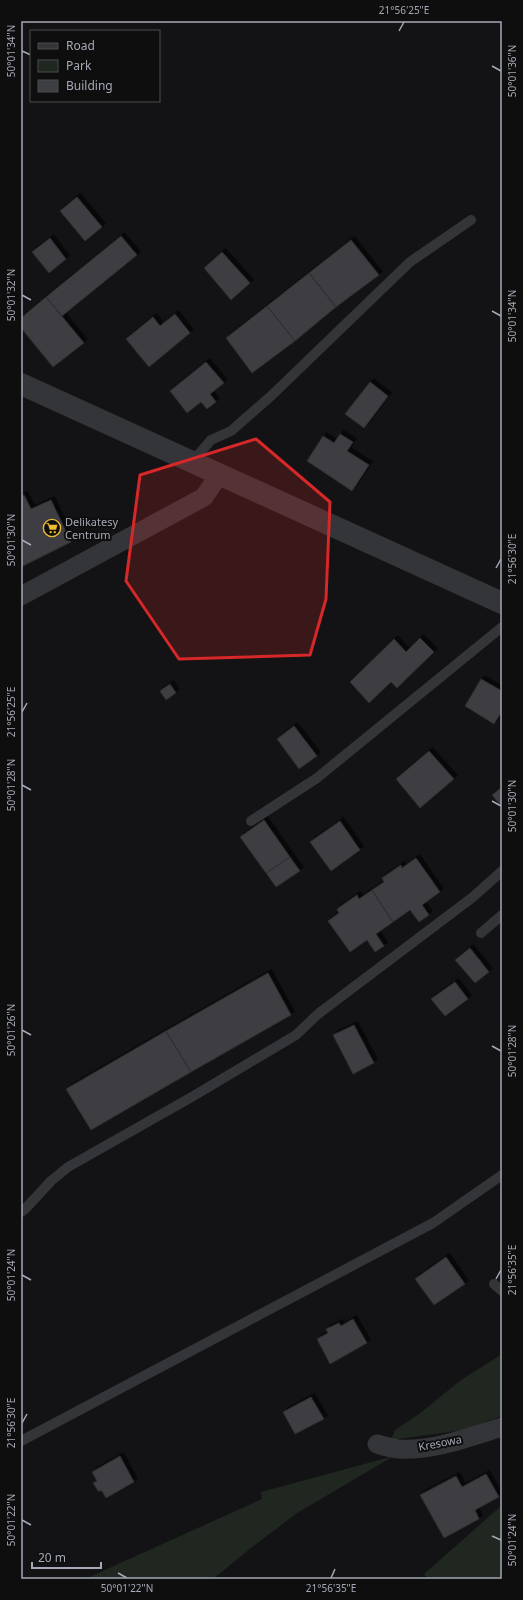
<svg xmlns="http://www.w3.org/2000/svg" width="523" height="1600" viewBox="0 0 523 1600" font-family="'Noto Sans',sans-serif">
  <defs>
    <filter id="shadow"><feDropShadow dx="3.5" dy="-3.5" stdDeviation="0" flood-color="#0009"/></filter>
  </defs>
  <rect width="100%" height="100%" fill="#131315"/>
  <path fill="#1f2720" d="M 502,1354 L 502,1416 L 464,1430 L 391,1440 L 395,1430 L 419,1414 L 461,1380 Z
    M 394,1456 L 297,1513 L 251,1548 L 213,1579 L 85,1579 L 262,1499 L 261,1492 Z
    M 502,1505 L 502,1579 L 428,1579 L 424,1574 Z"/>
  <path fill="#3d3e42" stroke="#2d2d30" filter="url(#shadow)" d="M 77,197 L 102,227 L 85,241 L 60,211 Z
    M 121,236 L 137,255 L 62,316 L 46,297 Z
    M 50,238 L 66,259 L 49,273 L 32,252 Z
    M 351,240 L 379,275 L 336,307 L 309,273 Z
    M 222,252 L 250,283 L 231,300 L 204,268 Z
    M 309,273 L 336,307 L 295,341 L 267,306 Z
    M 46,297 L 84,343 L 53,367 L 21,328 L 21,318 Z
    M 267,306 L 295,341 L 252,373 L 226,338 Z
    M 175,314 L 190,333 L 149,367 L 126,339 L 153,317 L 160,326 Z
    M 206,362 L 224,383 L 210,394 L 216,402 L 207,409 L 201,402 L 187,413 L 170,391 Z
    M 370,382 L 388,396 L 364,428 L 345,414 Z
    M 340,434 L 353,442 L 347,451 L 369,465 L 352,491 L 307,461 L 323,436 L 334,443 Z
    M 24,495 L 31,509 L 51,500 L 71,542 L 21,567 L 21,496 Z
    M 420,638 L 434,652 L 397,688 L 391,682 L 369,703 L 350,682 L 394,639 L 406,652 Z
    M 481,679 L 502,691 L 502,711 L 494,724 L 465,706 Z
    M 170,684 L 176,693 L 166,700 L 160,691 Z
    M 294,726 L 317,756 L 299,769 L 277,739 Z
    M 429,751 L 454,779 L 420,808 L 396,779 Z
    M 502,787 L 502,807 L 492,795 Z
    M 264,820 L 290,857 L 266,873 L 240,837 Z
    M 340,821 L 360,850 L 331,871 L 310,842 Z
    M 290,857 L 300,871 L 276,887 L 266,873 Z
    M 416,858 L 440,892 L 422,905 L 429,915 L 419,922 L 410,910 L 393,922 L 372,890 L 384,882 L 382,878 L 401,865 L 402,868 Z
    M 372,890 L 393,922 L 376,934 L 384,946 L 375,952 L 367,940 L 350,952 L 328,921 L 339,913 L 337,909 L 357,895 L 359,899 Z
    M 470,948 L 489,972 L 475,983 L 455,960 Z
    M 268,973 L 291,1015 L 191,1072 L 166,1031 Z
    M 455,982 L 468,999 L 445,1016 L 431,999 Z
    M 354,1025 L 374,1063 L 353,1074 L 333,1035 Z
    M 166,1031 L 191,1072 L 91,1130 L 66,1089 Z
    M 446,1257 L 465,1284 L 434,1305 L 415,1279 Z
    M 353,1319 L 367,1343 L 330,1364 L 317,1339 L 328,1333 L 326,1329 L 339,1323 L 341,1326 Z
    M 311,1397 L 324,1419 L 295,1434 L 283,1412 Z
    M 120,1456 L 134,1482 L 106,1498 L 102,1491 L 98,1491 L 93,1483 L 97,1481 L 92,1472 Z
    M 486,1474 L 499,1497 L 475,1510 L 479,1519 L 444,1538 L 420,1495 L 456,1476 L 462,1487 Z"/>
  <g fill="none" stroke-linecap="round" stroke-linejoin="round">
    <path stroke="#343539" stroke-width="10" d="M 192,462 L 211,440 L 231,431 L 271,396 L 410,262 L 471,220
      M 251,821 L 317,778 L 502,627
      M 481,933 L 502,915
      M 21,1212 L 26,1208 L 51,1181 L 68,1167 L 190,1098 L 296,1035 L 318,1014 L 473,897 L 502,871
      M 494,1284 L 502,1291
      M 21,1441 L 433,1223 L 502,1175"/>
    <path stroke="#343539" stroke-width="19" d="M 21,596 L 204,497 L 219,475
      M 377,1444 C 384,1446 391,1448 398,1449 C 434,1451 469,1437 502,1427"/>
    <path stroke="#343539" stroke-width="22" d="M 21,384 L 502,603"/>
  </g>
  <path fill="#d62828" fill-opacity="0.2" stroke="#d62828" stroke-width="3" stroke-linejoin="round" d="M 256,439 L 330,502 L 326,599 L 310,655 L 179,659 L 126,581 L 140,475 Z"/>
  <path fill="none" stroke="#a5a9b5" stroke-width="1.5" d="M 399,31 L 404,22M 22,51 L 31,55M 492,66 L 501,71M 22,295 L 31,300M 492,311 L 501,316M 22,540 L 31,545M 496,568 L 501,559M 22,712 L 27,703M 22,785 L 31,790M 492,801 L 501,806M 22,1030 L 31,1035M 492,1046 L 501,1051M 22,1275 L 31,1280M 496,1279 L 501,1270M 22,1423 L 27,1414M 22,1520 L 31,1525M 492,1536 L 501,1540M 118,1573 L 127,1578M 331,1578 L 335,1569"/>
  <defs>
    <symbol id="supermarket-ring" viewBox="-11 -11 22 22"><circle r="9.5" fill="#0e0e0f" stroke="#edbb32" stroke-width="1.5"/><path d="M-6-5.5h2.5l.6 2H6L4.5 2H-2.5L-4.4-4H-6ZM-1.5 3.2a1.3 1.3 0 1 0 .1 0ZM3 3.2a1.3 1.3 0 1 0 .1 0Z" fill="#edbb32"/></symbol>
  </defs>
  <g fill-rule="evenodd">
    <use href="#supermarket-ring" x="42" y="518" width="20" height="20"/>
  </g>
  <g text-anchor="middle" stroke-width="4" stroke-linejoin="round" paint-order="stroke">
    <g font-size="11" fill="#a5a9b5" stroke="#0e0e0f" text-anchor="start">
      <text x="65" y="526">Delikatesy<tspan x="65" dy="13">Centrum</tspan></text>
    </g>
    <g font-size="11" fill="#a5a9b5" stroke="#0e0e0f">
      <text transform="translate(440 1443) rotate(-11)" y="4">Kresowa</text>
    </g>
  </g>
  <rect width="523" height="1600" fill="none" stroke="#0e0e0f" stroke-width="44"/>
  <rect x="30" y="30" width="130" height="72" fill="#0e0e0f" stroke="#4a4c51"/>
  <rect x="38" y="43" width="20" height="6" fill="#343539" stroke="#4a4c51"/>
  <text x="66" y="50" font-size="12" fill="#a5a9b5">Road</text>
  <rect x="38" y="60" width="20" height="12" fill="#1f2720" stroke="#4a4c51"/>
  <text x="66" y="70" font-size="12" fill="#a5a9b5">Park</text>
  <rect x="38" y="80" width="20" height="12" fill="#3d3e42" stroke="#4a4c51"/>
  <text x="66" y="90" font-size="12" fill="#a5a9b5">Building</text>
  <path d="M32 1562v6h69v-6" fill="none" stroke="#a5a9b5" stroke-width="2"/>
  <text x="38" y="1562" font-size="12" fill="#a5a9b5" stroke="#0e0e0f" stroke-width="3" paint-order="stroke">20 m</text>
  <rect x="22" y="22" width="479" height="1556" fill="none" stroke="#a5a9b5" stroke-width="1.5"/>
  <g font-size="10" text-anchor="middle" fill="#a5a9b5">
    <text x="404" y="14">21°56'25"E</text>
    <text transform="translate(11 51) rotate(-90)" y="4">50°01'34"N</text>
    <text transform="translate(512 71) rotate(-90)" y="4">50°01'36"N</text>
    <text transform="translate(11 295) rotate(-90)" y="4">50°01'32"N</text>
    <text transform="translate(512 316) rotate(-90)" y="4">50°01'34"N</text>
    <text transform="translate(11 540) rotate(-90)" y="4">50°01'30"N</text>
    <text transform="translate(512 559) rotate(-90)" y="4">21°56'30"E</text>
    <text transform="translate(11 712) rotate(-90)" y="4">21°56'25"E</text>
    <text transform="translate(11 785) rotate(-90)" y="4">50°01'28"N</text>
    <text transform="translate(512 806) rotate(-90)" y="4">50°01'30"N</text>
    <text transform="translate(11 1030) rotate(-90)" y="4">50°01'26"N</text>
    <text transform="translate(512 1051) rotate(-90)" y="4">50°01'28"N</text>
    <text transform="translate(512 1270) rotate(-90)" y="4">21°56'35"E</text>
    <text transform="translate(11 1275) rotate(-90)" y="4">50°01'24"N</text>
    <text transform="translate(11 1423) rotate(-90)" y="4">21°56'30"E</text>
    <text transform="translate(11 1520) rotate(-90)" y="4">50°01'22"N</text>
    <text transform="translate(512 1540) rotate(-90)" y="4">50°01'24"N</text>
    <text x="127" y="1592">50°01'22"N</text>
    <text x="331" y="1592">21°56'35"E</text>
  </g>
</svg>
